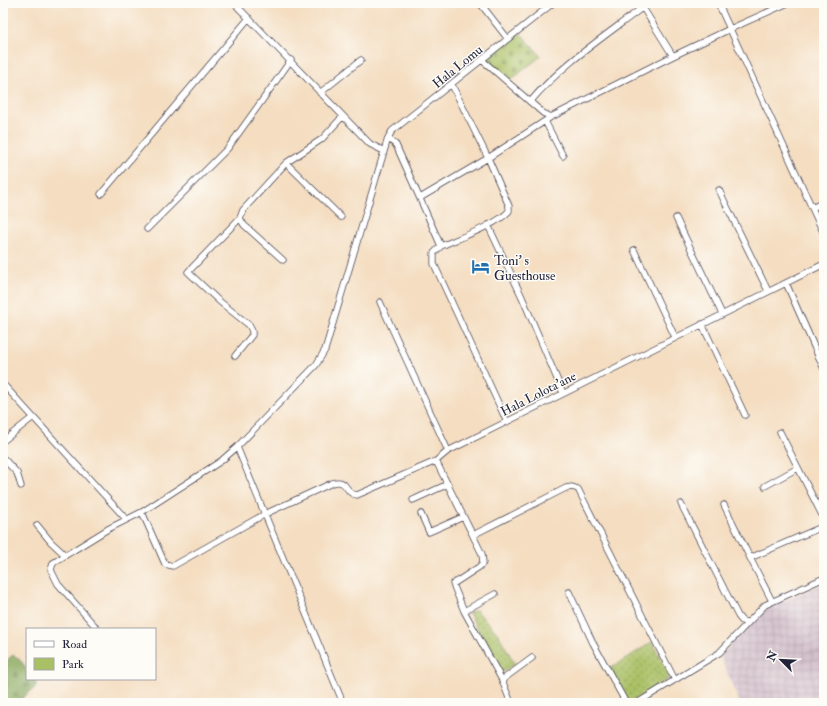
<svg xmlns="http://www.w3.org/2000/svg" width="827" height="706" viewBox="0 0 827 706" font-family="'IM FELL Double Pica',serif">
  <defs>
    <pattern id="industrial-grid" width="8" height="8" patternUnits="userSpaceOnUse"><rect width="8" height="8" fill="#d1bdc9"/><path d="M0 4h8M4 0v8" fill="none" stroke="#b3a2ae"/></pattern>
    <pattern id="green-dots" width="8" height="8" patternUnits="userSpaceOnUse"><rect width="8" height="8" fill="#aac065"/><path d="M2 2h.1M6 6h.1" fill="none" stroke="#8a9c54" stroke-width="1.8" stroke-linecap="round"/></pattern>
    <pattern id="forest-firs" width="22" height="20" patternUnits="userSpaceOnUse"><rect width="22" height="20" fill="#87a65a"/><path d="M5 1l3.5 6h-7zM16 11l3.5 6h-7z" fill="#6e874c"/></pattern>
    <pattern id="cemetery-stones" width="16" height="16" patternUnits="userSpaceOnUse"><rect width="16" height="16" fill="#aac065"/><path d="M2 7V4a2 2 0 0 1 4 0v3zM10 15v-3a2 2 0 0 1 4 0v3z" fill="#8a9c54"/></pattern>
  </defs>
  <rect width="100%" height="100%" fill="#fdfcf7"/>
  <filter id="ink" filterUnits="userSpaceOnUse"><feTurbulence type="fractalNoise" baseFrequency=".025" numOctaves="2"/><feDisplacementMap in="SourceGraphic" scale="8" xChannelSelector="R" yChannelSelector="G"/><feConvolveMatrix kernelMatrix="1 2 1 2 8 2 1 2 1" color-interpolation-filters="sRGB"/></filter>
  <filter id="wash" filterUnits="userSpaceOnUse"><feTurbulence type="fractalNoise" baseFrequency=".012" numOctaves="4" result="noise"/><feDisplacementMap in="SourceGraphic" scale="16" xChannelSelector="R" yChannelSelector="G"/><feGaussianBlur stdDeviation="0.9" result="paint"/><feColorMatrix in="noise" values="0 0 0 0 0 0 0 0 0 0 0 0 0 0 0 0 0 1.4 0 .05"/><feComposite in="paint" operator="in"/></filter>
  <g filter="url(#wash)">
    <rect width="100%" height="100%" fill="#f4ddc0"/>
    <path fill="url(#industrial-grid)" d="M 824,583 L 824,703 L 740,703 L 720,656 L 766,609 Z"/>
    <path fill="url(#green-dots)" stroke="#667150" d="M 476,610 L 498,634 L 515,664 L 502,672 L 500,671 L 469,613 Z
      M 652,642 L 669,675 L 668,679 L 631,702 L 628,701 L 610,669 Z"/>
    <path fill="url(#forest-firs)" stroke="#54644a" d="M 14,655 C 24,663 27,667 27,679 L 36,679 L 36,687 L 16,703 L 3,703 C 3,690 0,659 14,655 Z"/>
    <path fill="url(#cemetery-stones)" stroke="#667150" d="M 519,32 L 541,56 L 508,82 L 485,61 Z"/>
  </g>
  <g filter="url(#ink)">
    <g fill="none" stroke-linecap="round" stroke-linejoin="round">
      <defs>
        <path id="minor" d="M 234,3 L 370,144 L 384,151
          M 480,3 L 508,39
          M 640,3 L 673,56
          M 718,3 L 730,29 L 788,3
          M 482,60 L 543,113 L 551,117
          M 320,93 L 361,60
          M 530,102 C 562,64 604,37 643,7
          M 545,121 L 563,156
          M 388,138 L 396,145 L 441,246 L 434,253 L 434,264 L 507,422
          M 286,163 L 341,217
          M 719,190 L 768,291
          M 101,194 L 249,18
          M 420,198 L 488,158 L 452,85
          M 812,208 L 824,202
          M 676,218 L 722,314
          M 488,225 L 522,297 L 563,393
          M 147,229 L 228,148 L 291,60
          M 441,246 C 459,238 497,225 509,211 L 509,206 L 488,158 L 551,117 L 673,56 L 730,29 L 824,234
          M 634,250 L 675,337
          M 283,260 L 244,225 L 240,218 L 243,210 L 286,163 L 322,139 L 343,116
          M 786,283 L 824,369
          M 380,302 L 448,451
          M 702,324 L 745,415
          M 235,356 L 252,335 L 252,331 L 249,325 L 219,301 L 188,272 L 240,218
          M 3,384 L 126,519
          M 780,432 L 824,519
          M 3,441 L 32,418
          M 237,447 L 343,703
          M 3,458 L 17,473 L 21,486
          M 436,461 L 482,554 L 483,563 L 479,567 L 453,584 L 464,611 L 502,680 L 511,703
          M 765,486 L 798,468
          M 413,500 L 448,484
          M 681,504 L 738,616 L 742,621 L 747,622
          M 724,505 L 750,558
          M 142,512 L 165,564 L 173,566 L 265,514 L 332,483 C 349,478 344,494 357,495 L 436,461 L 448,451 L 824,264
          M 421,514 L 429,532 L 463,517
          M 37,525 L 51,542 L 65,555
          M 473,535 L 566,488 L 572,487 L 578,489 L 675,680
          M 569,592 L 593,643 L 626,703
          M 772,601 L 750,558 L 824,526
          M 464,611 L 495,594
          M 95,626 L 58,584 L 51,570 L 53,563 L 108,529 L 142,512 L 221,461 L 237,447 L 316,365 L 325,350 L 388,138 L 392,131 L 553,3
          M 502,680 L 532,658
          M 637,703 L 719,653 L 765,605 L 824,578"/>
      </defs>
      <use href="#minor" stroke="#423e4f" stroke-width="7"/>
      <use href="#minor" stroke="#fff" stroke-width="5.5"/>
    </g>
  </g>
  <defs>
    <symbol id="hotel-bare" viewBox="-9 -9 18 18"><path d="M-6-4.5h1.5V1H6V5H4.5V3h-9V5H-6ZM-4 0a1.8 1.8 0 1 1 3.6 0ZM.5 0V-2.5h3Q6-2.5 6 0Z" fill="#1f6fb2" stroke="#fdfcf7" stroke-width="2.5" paint-order="stroke"/></symbol>
  </defs>
  <g fill-rule="evenodd">
    <use href="#hotel-bare" x="468" y="254" width="25" height="25"/>
  </g>
  <g text-anchor="middle" stroke-width="3" stroke-linejoin="round" paint-order="stroke">
    <g font-size="13" fill="#22223b" stroke="#fdfcf7">
      <text transform="translate(457 66) rotate(-39)" y="5">Hala Lomu</text>
      <text transform="translate(538 393) rotate(-27)" y="5">Hala Lolota'ane</text>
    </g>
    <g font-size="13" fill="#22223b" stroke="#fdfcf7" text-anchor="start">
      <text x="494" y="265">Toni' s<tspan x="494" dy="15">Guesthouse</tspan></text>
    </g>
  </g>
  <rect width="827" height="706" fill="none" stroke="#fdfcf7" stroke-width="16"/>
  <rect x="26" y="628" width="130" height="52" fill="#fdfcf7" stroke="#a5a5ac"/>
  <rect x="34" y="641" width="20" height="6" fill="#ffffff" stroke="#a5a5ac"/>
  <text x="62" y="648" font-size="12" fill="#22223b">Road</text>
  <rect x="34" y="658" width="20" height="12" fill="#aac065" stroke="#a5a5ac"/>
  <text x="62" y="668" font-size="12" fill="#22223b">Park</text>
  <g transform="translate(781 660) rotate(294)" stroke="#fdfcf7" stroke-width="3" paint-order="stroke">
  <path d="M0-3L7 15L0 10L-7 15Z" fill="#22223b"/>
  <text y="-6" font-size="11" font-weight="bold" text-anchor="middle" fill="#22223b">N</text>
  </g>
</svg>
